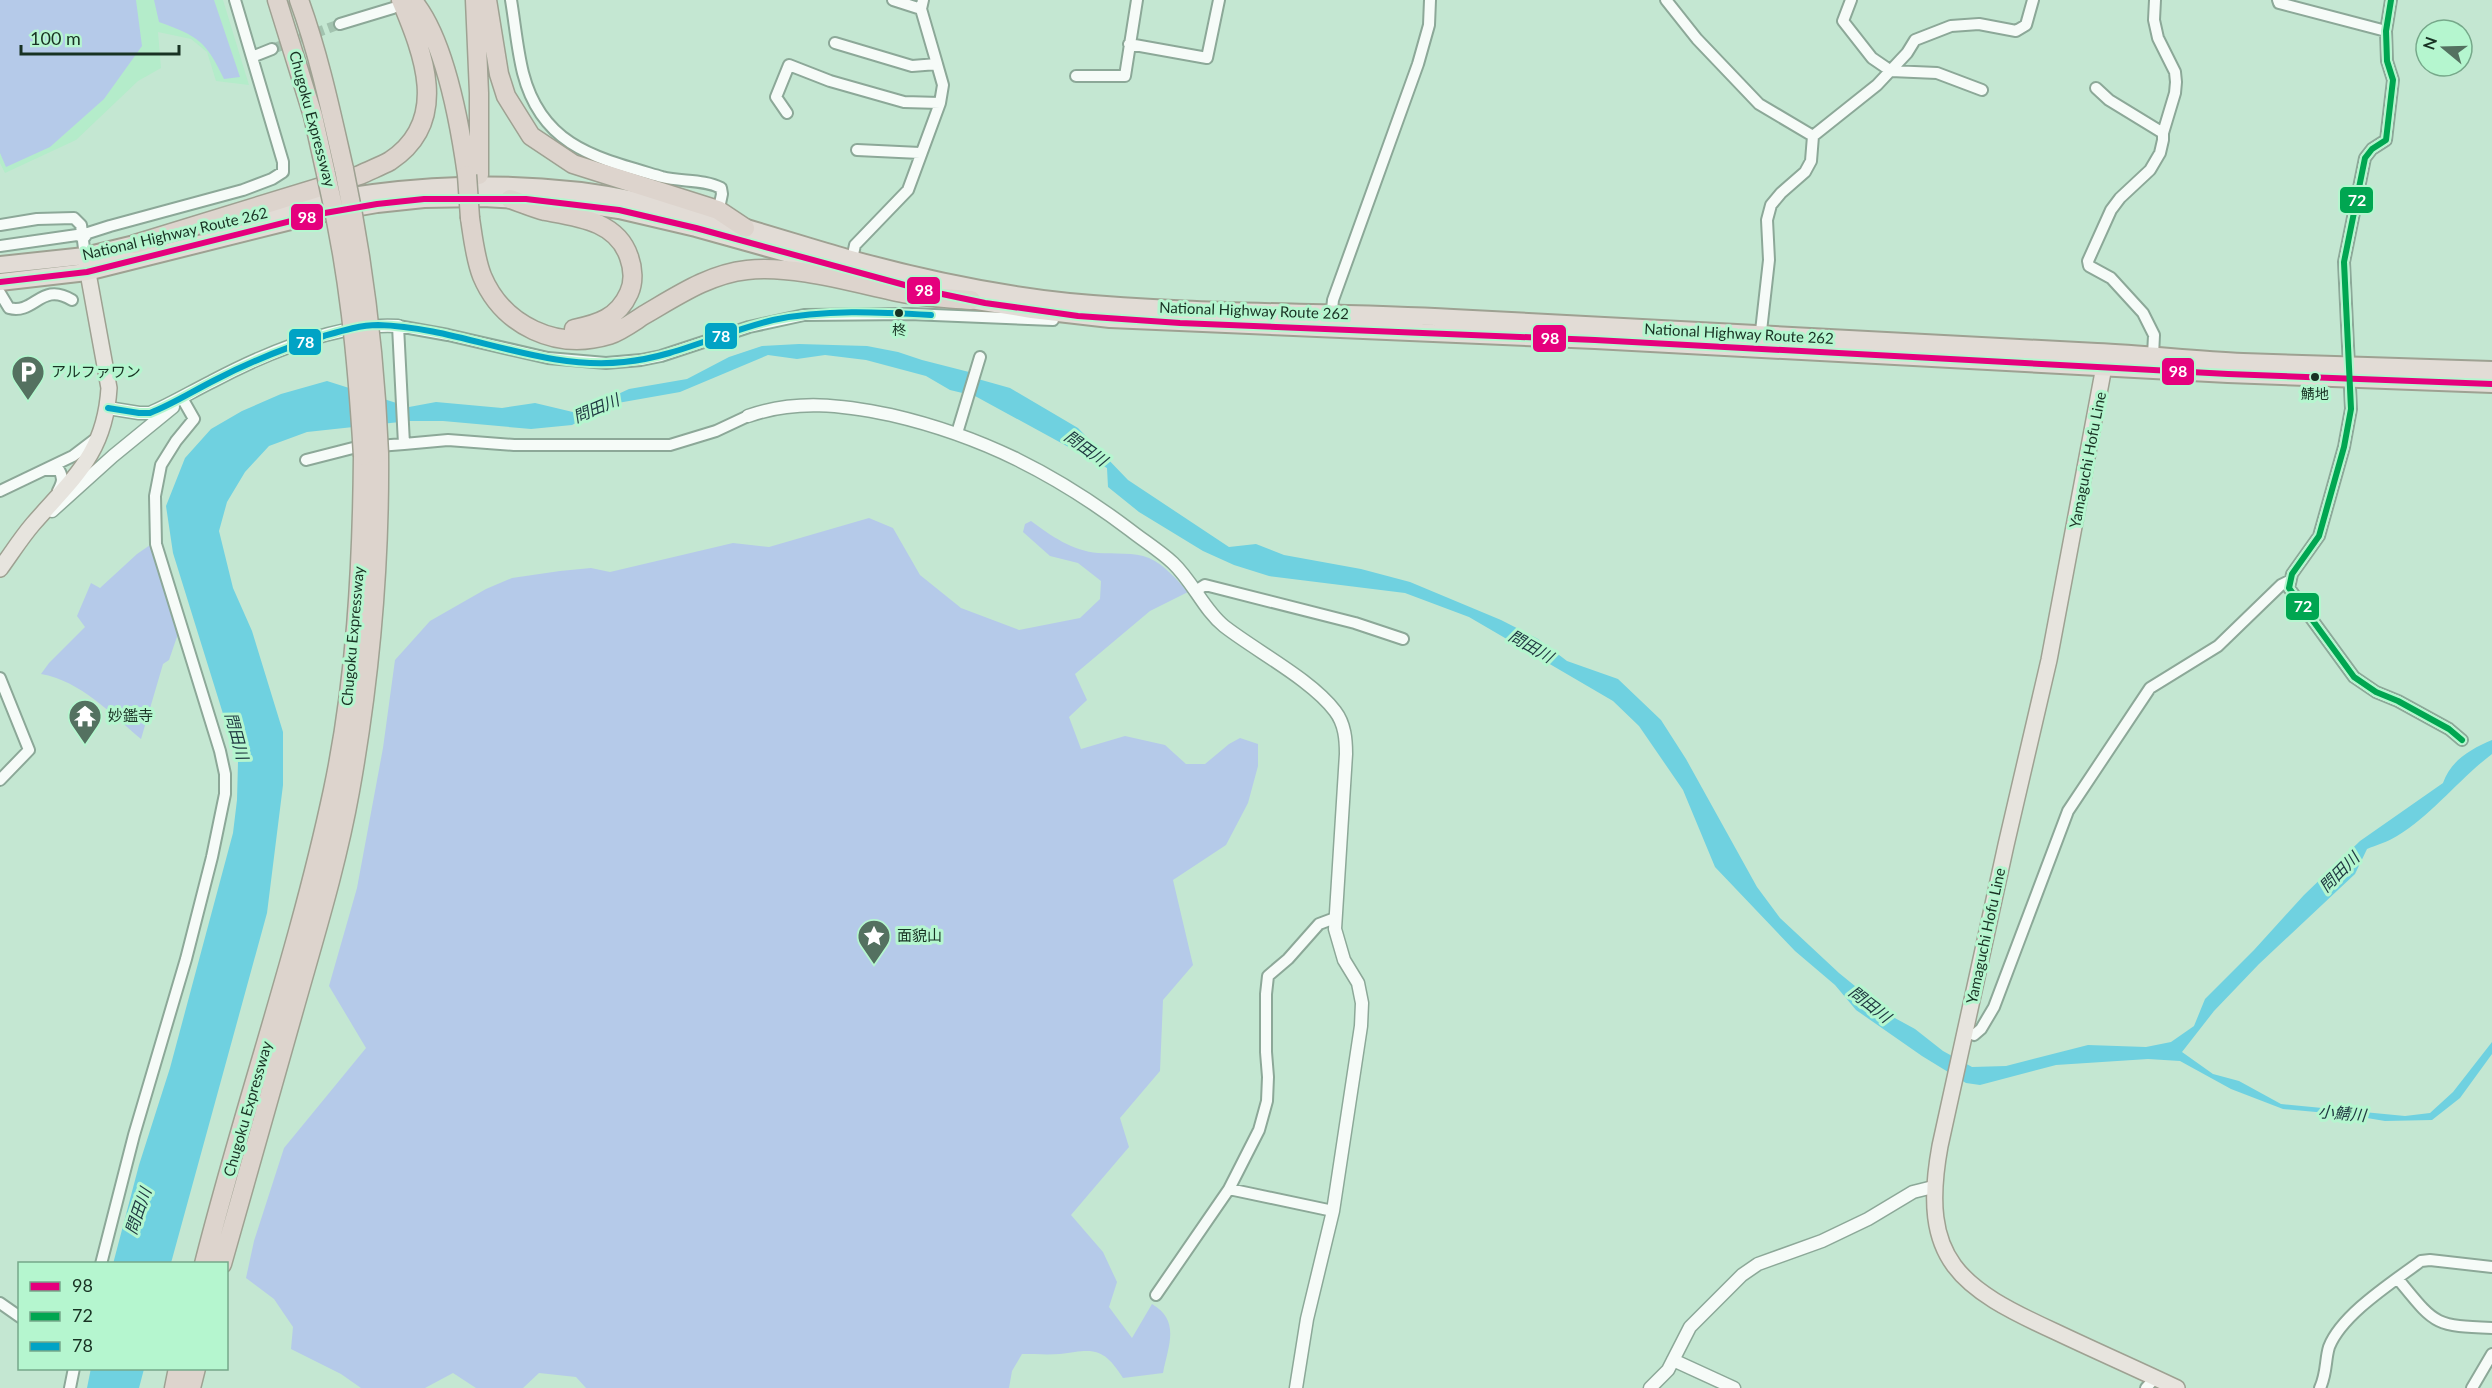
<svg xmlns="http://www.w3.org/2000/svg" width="2492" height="1388" viewBox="0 0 2492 1388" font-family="Lato,'Noto Sans JP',sans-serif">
  <rect width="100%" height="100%" fill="#c4e7d2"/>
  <path fill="#b4ecca" d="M 0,0 L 223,0 L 249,85 L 216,81 L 207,52 L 191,39 L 158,32 L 161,68 L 138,81 L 76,140 L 5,173 L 0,163 Z"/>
  <path fill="#b5cae9" d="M 0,0 L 136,0 L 142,46 L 104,99 L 50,147 L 6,167 L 0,153 Z
    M 154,0 L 214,0 L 240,77 L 224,79 C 206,41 198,36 159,22 Z
    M 869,518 L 893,528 L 920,575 L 961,608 L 1019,630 L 1080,618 L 1100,599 L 1101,581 L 1078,563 L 1050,556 L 1023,532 L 1025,524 L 1031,521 C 1051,536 1073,551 1098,553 C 1114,554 1134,552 1149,558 C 1165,565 1177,580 1188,592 L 1150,611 L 1075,674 L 1087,700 L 1069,717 L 1081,749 L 1125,736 L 1165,745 L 1186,764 L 1205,764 L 1229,744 L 1240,738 L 1258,744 L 1258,766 L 1248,803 L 1226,845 L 1173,880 L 1193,965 L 1163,1000 L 1160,1071 L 1120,1118 L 1129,1147 L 1071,1215 L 1103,1252 L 1117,1282 L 1109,1307 L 1132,1338 L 1152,1304 C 1181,1321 1168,1346 1163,1373 L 1123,1378 C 1103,1346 1093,1349 1060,1354 C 1048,1355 1034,1354 1022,1354 L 1012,1371 L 1009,1388 L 586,1388 L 576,1377 L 539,1373 L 523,1388 L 476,1388 L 453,1373 L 425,1388 L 361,1388 L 341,1374 L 291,1349 L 293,1327 L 274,1299 L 246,1278 L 254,1241 L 284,1148 L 366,1048 L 329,986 L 357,888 L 383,748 L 395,660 L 430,621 L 486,589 L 512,578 L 560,571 L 591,568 L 610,572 L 733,543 L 769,547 Z
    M 153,543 L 179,631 L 169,660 L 163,664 L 141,739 C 111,714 81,681 41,674 L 49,663 L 85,627 L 77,616 L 91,583 L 100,588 L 137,554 Z"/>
  <path fill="#6fd1e0" d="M 799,344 L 867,346 L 898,352 L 922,360 L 969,372 L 978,379 L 1010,388 L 1078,428 L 1128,480 L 1229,547 L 1256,544 L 1284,555 L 1361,569 L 1410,582 L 1501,620 L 1538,639 L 1567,661 L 1618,679 L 1661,720 L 1686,759 L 1757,887 L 1780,918 L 1839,973 L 1893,1017 L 1915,1029 L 1943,1051 L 1972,1067 L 2006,1066 L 2088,1045 L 2146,1047 L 2171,1042 L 2194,1026 L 2205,999 L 2254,950 L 2304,895 L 2360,841 L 2443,783 C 2451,760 2471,749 2492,740 L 2492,754 C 2459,779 2433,814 2397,836 C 2388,842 2376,845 2367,849 L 2355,874 L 2259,964 L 2214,1011 L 2182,1052 L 2213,1074 L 2239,1081 L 2281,1104 L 2405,1116 L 2430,1113 L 2453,1092 L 2492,1042 L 2492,1054 L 2460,1098 L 2432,1120 L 2385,1121 L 2349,1115 L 2283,1109 L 2231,1089 L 2180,1061 L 2148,1059 L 2056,1065 L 1980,1085 L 1966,1083 L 1922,1056 L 1856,1010 L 1835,985 L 1795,951 L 1715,867 L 1683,790 L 1639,726 L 1613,701 L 1469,617 L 1405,593 L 1269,576 L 1234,565 L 1203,551 L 1139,512 L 1108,487 L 1107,468 L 975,396 L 950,390 L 926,376 L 866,360 L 825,355 L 797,359 L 768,355 L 680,392 L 612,404 L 572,425 L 531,429 L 443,421 L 409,421 L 307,432 L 269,446 L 245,472 L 227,502 L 219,531 L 233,588 L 252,631 L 283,732 L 283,785 L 267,913 L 171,1263 L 113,1264 L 139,1165 L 170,1068 L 233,833 L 237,800 L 238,762 L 173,553 L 166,506 L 185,458 L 211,429 L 242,411 L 281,394 L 327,381 L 409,407 L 436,402 L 502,408 L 535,403 L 577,413 L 629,389 L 687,379 L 729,357 L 762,346 Z
    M 91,1368 L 144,1368 L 144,1369 L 139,1388 L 87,1388 Z"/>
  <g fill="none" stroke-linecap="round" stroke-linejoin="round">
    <path stroke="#a2c3af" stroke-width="10" stroke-dasharray="10 5" stroke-linecap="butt" d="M 272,49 L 340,24"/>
    <defs>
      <path id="minor" d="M 511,0 C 515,24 517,49 523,73 C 542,147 597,158 662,177 C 681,182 704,179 721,188 L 722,194 L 718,213
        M 893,0 L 921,9
        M 923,0 L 921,9 L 937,64
        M 1666,0 L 1697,39 L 1759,104 L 1813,136
        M 1851,0 L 1843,21 L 1872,58 L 1891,71 L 1937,73 L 1982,90
        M 2278,0 L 2279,3 L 2386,31
        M 2391,0 L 2386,31 L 2387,61 L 2393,80 L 2386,140 L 2372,149 L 2365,158 L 2344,262 L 2351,409 L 2344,447 L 2319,536 L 2292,574 L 2289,588 L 2354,677 L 2376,692 L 2398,701 L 2449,729 L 2462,740
        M 340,24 L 393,8
        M 1129,44 L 1207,58 L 1219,0
        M 252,57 L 272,49
        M 1076,76 L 1125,76 L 1137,0
        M 2096,88 L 2109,100 L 2163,133
        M 787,113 L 776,97 L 789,65 L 830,81 L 904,102 L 940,103 L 943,85 L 937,64 L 912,66 L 835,43
        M 857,150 L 920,153
        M 0,225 L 37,219 L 74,218 L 81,225 L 85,256
        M 84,238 L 88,233 L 110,226 L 243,190 L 272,179 L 283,172 L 283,162 L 235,0
        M 0,246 L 77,235 L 84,238
        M 852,259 L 855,245 L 908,190 L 940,103
        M 0,293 L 9,308 C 35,315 41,281 72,300
        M 1331,318 L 1333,300 L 1418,64 L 1429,25 L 1430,0
        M 1760,340 L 1769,260 L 1767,220 L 1771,205 L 1781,193 L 1805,172 L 1811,161 L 1813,136 L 1877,85 L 1907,53 L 1915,40 L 1951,26 L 1979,24 L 2016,31 L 2026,25 L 2033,0
        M 2153,356 L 2154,335 L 2143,313 L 2111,278 L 2089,266 L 2088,261 L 2111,210 L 2120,198 L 2150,170 L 2160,153 L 2163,140 L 2163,133 L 2175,93 L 2176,82 L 2175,72 L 2158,38 L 2154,20 L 2155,0
        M 748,416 L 716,431 L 670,445 L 514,445 L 448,440 L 404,444 L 398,326 L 448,335 L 548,358 L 606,363 L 641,360 L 661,356 L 749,327 L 804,315 L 910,314 L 1053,320
        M 957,433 L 980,357
        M 306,460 L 353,448 L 404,444
        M 47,470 L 59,470 C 64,479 62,483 58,491
        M 0,491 L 73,456 L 94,440
        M 1197,590 L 1205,585 L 1355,623 L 1403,639
        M 0,678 L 29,750 L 0,780
        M 1965,1030 L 1974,1035 L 1981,1029 L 1994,1007 L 2068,811 L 2150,688 L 2218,646 L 2281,585 L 2289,581
        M 1229,1189 L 1333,1211
        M 101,1264 L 134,1135 L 186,959 L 212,857 L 225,794 L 225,774 L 220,751 L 156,544 L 155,496 L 161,465 L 176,441 L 194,419 L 182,398
        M 2398,1279 C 2435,1324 2433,1326 2492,1328
        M 1156,1295 L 1229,1189 L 1259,1130 L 1267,1101 L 1268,1077 L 1266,1052 L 1266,994 L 1268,976 L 1288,959 L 1319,924 L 1335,918
        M 0,1303 L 20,1317
        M 70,1388 L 74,1368
        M 2146,1388 L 2155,1378
        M 2320,1388 C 2327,1373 2325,1360 2329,1347 C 2342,1314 2393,1282 2421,1261 L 2430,1260 L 2492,1267
        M 2472,1388 L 2492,1354"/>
      <path id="tertiary" d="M 108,408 L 139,413 L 150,413 C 171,404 191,392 211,382 C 264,354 337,322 398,326
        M 748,416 C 796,399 843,405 891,415 C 982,436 1056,474 1130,530 C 1144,541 1160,551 1173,563 C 1193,582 1204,610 1224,626 C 1256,651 1312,680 1335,711 C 1345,724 1346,740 1346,754 L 1335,929 L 1344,960 L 1358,983 L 1362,1003 L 1361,1026 L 1333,1211 L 1307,1319 L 1296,1388
        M 52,511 L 113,456 L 173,407
        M 1673,1360 L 1734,1388
        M 1650,1388 L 1668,1370 L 1690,1327 L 1742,1275 L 1758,1264 L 1822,1241 L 1868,1219 L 1913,1192 L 1933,1187"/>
      <path id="primary" d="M 2106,356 L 2049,660 L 2006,845 L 1940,1146 C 1919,1261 1960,1288 2056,1332 C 2096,1351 2137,1369 2177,1388
        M 0,569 C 11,554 21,538 33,524 C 73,478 105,454 109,388 L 86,262"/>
      <path id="trunk" d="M 259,214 C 385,184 513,174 640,201 C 710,215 778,238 847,258 C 919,278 994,294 1069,302 C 1196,314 1325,311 1453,318 C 1667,331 1882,340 2097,352 C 2146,354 2194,360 2243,362 C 2326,365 2409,367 2492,370
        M 0,265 L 85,256 L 147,241
        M 0,282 L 87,272 L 319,214 L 377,204 L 424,199 L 483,198 L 572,203 L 619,210 L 696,228 L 878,279
        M 958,298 L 1032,310 L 1110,319 L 1595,340 L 2228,374 L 2492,384"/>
      <path id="motorway" d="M 277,0 L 313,116 L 326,174
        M 299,0 C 319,55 331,112 344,169
        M 412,0 C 445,38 460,125 467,175
        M 475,0 L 479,93 L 479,175
        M 487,0 L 499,74 L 506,96 L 531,136 L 573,164 L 718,210 L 745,228
        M 510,199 C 522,203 533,208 545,211 C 578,217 617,221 629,257 C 633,268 634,282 629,293 C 618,318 598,324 574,329
        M 470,218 C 473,238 475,258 482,276 C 503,326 557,351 609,335 C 621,331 633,322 644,315 C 677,296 709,274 747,270 C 794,264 861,285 908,294 C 929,298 950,298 971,300
        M 135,244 L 360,175 C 370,170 381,166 390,161 C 451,121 423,53 401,0
        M 204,1264 C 244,1105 299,950 333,790 C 356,681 362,568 363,456
        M 222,1264 C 246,1178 270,1092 295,1006 C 315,935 337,864 350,791 C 370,679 380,567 379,453
        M 174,1388 L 178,1368
        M 191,1388 L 196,1368"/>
    </defs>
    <use href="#minor" stroke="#8ca898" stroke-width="14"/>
    <use href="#tertiary" stroke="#8ca898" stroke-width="15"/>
    <use href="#primary" stroke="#9ea192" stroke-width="18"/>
    <use href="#trunk" stroke="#9ea192" stroke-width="20"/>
    <use href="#motorway" stroke="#9ea192" stroke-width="21"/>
    <use href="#minor" stroke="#f6fbf8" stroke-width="10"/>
    <use href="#tertiary" stroke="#f6fbf8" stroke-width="12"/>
    <use href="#primary" stroke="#e7e4de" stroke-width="15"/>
    <use href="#trunk" stroke="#e2dcd6" stroke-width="16"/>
    <use href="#motorway" stroke="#ddd4cd" stroke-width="18"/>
    <defs>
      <path id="motorway-bridge" d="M 344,169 C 364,263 375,357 379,453
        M 326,174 C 349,271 357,357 363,456
        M 467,175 L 470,218"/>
    </defs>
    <use href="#motorway-bridge" stroke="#9ea192" stroke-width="21" stroke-linecap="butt"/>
    <use href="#motorway-bridge" stroke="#ddd4cd" stroke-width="18"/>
    <defs>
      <path id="bus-1" d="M 0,282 L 87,272 L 319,214 L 377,204 L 424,199 L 526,199 L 619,210 L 696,228 L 923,290 L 985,303 L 1078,316 L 1180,323 L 1595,340 L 2228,374 L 2492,384"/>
      <path id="bus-2" d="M 2391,0 L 2386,31 L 2387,61 L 2393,80 L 2386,140 L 2372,149 L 2365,158 L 2344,262 L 2351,409 L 2344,447 L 2319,536 L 2292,574 L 2289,588 L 2354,677 L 2376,692 L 2398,701 L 2449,729 L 2462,740"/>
      <path id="bus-3" d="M 108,408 L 139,413 L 150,413 C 173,404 193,391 215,380 C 250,362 286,347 324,336 C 341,331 360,325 378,325 C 461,327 540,371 624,362 C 676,357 722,332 773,320 C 824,309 879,312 931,315"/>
    </defs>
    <use href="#bus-1" stroke="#b5f6cf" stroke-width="10"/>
    <use href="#bus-2" stroke="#b5f6cf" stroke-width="10"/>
    <use href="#bus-3" stroke="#b5f6cf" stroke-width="10"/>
    <use href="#bus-1" stroke="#e5007d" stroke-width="6"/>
    <use href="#bus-2" stroke="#00a651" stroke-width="6"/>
    <use href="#bus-3" stroke="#01a3c5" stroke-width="6"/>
  </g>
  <defs>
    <symbol id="parking-pin" viewBox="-11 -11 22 30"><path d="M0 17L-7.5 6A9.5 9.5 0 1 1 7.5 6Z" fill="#547160" stroke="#b5f6cf"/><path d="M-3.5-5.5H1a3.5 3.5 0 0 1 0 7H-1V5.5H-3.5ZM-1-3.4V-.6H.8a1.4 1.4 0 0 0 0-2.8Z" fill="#fff"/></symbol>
    <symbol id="temple-pin" viewBox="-11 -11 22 30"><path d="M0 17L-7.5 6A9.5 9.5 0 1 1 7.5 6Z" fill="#547160" stroke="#b5f6cf"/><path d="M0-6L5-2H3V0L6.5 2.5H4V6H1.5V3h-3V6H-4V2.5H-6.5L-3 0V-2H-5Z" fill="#fff"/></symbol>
    <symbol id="sight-pin" viewBox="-11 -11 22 30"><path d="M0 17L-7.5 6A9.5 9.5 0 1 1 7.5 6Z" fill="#547160" stroke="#b5f6cf"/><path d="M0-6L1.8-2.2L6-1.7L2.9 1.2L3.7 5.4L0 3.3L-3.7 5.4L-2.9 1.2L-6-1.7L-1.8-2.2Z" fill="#fff"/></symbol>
  </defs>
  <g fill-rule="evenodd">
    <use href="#parking-pin" x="9" y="353" width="38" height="52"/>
    <use href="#temple-pin" x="66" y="697" width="38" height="52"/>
    <use href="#sight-pin" x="855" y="917" width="38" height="52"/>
  </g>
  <g fill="#183223" stroke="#b5f6cf" stroke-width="2">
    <circle cx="899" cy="313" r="5"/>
    <circle cx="2315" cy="377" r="5"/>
  </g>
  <g text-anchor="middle" stroke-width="6" stroke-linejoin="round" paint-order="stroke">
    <g font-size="14" fill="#183223" stroke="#b5f6cf">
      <text x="899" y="335">柊</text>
      <text x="2315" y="399">鯖地</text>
    </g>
    <g font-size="15" fill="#183223" stroke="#b5f6cf">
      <text transform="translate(312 119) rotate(75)" y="5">Chugoku Expressway</text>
      <text transform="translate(175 234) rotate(-13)" y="5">National Highway Route 262</text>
      <text transform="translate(1254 311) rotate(2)" y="5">National Highway Route 262</text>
      <text transform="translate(1739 334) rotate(3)" y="5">National Highway Route 262</text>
      <text transform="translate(2088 460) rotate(-79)" y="5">Yamaguchi Hofu Line</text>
      <text transform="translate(353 636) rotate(-85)" y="5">Chugoku Expressway</text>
      <text transform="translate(1986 936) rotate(-78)" y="5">Yamaguchi Hofu Line</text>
      <text transform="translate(248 1109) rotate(-74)" y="5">Chugoku Expressway</text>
    </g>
    <g font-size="15" fill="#183223" stroke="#b5f6cf" text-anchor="start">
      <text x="51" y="377">アルファワン</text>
      <text x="108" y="721">妙鑑寺</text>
      <text x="897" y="941">面貌山</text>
    </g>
    <g font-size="16" font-style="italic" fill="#203a42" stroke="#b5f6cf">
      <text transform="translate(596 408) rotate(-23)" y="6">問田川</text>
      <text transform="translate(1086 448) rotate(36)" y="6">問田川</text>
      <text transform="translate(1531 646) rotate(30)" y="6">問田川</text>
      <text transform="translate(237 736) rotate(75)" y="6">問田川</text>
      <text transform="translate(2339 872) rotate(-45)" y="6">問田川</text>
      <text transform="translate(1870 1004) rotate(38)" y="6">問田川</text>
      <text transform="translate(2342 1113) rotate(5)" y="6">小鯖川</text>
      <text transform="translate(138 1211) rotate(-71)" y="6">問田川</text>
    </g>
  </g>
  <g stroke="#b5f6cf" stroke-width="2">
    <rect x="2339" y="186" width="35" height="28" rx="6" fill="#00a651"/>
    <rect x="290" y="203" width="34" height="28" rx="6" fill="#e5007d"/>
    <rect x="906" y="276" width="35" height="29" rx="6" fill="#e5007d"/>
    <rect x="704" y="322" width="34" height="28" rx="6" fill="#01a3c5"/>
    <rect x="1532" y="324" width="35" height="29" rx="6" fill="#e5007d"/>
    <rect x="288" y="328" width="34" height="28" rx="6" fill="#01a3c5"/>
    <rect x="2161" y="357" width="34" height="29" rx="6" fill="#e5007d"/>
    <rect x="2285" y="592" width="35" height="29" rx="6" fill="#00a651"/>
  </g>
  <g font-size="16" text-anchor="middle" font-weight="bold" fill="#fff">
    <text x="2357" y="206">72</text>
    <text x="307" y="223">98</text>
    <text x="924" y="296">98</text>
    <text x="721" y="342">78</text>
    <text x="1550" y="344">98</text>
    <text x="305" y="348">78</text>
    <text x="2178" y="377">98</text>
    <text x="2303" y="612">72</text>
  </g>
  <rect x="18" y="1262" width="210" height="108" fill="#b5f6cf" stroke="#76a88a" stroke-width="1.5"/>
  <rect x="30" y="1282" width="30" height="9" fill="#e5007d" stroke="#76a88a" stroke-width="1.5"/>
  <text x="72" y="1292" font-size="18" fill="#183223">98</text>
  <rect x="30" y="1312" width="30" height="9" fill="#00a651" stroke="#76a88a" stroke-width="1.5"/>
  <text x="72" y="1322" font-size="18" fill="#183223">72</text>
  <rect x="30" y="1342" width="30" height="9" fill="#01a3c5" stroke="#76a88a" stroke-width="1.5"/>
  <text x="72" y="1352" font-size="18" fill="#183223">78</text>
  <g transform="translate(2444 48) rotate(289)"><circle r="28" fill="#b5f6cf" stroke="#76a88a" stroke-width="1.5"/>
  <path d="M0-4.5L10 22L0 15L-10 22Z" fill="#547160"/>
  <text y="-9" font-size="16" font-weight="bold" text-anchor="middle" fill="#183223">N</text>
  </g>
  <path d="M21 45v9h158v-9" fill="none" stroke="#183223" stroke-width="3"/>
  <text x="30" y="45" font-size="18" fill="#183223" stroke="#b5f6cf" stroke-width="4.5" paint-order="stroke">100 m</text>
</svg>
